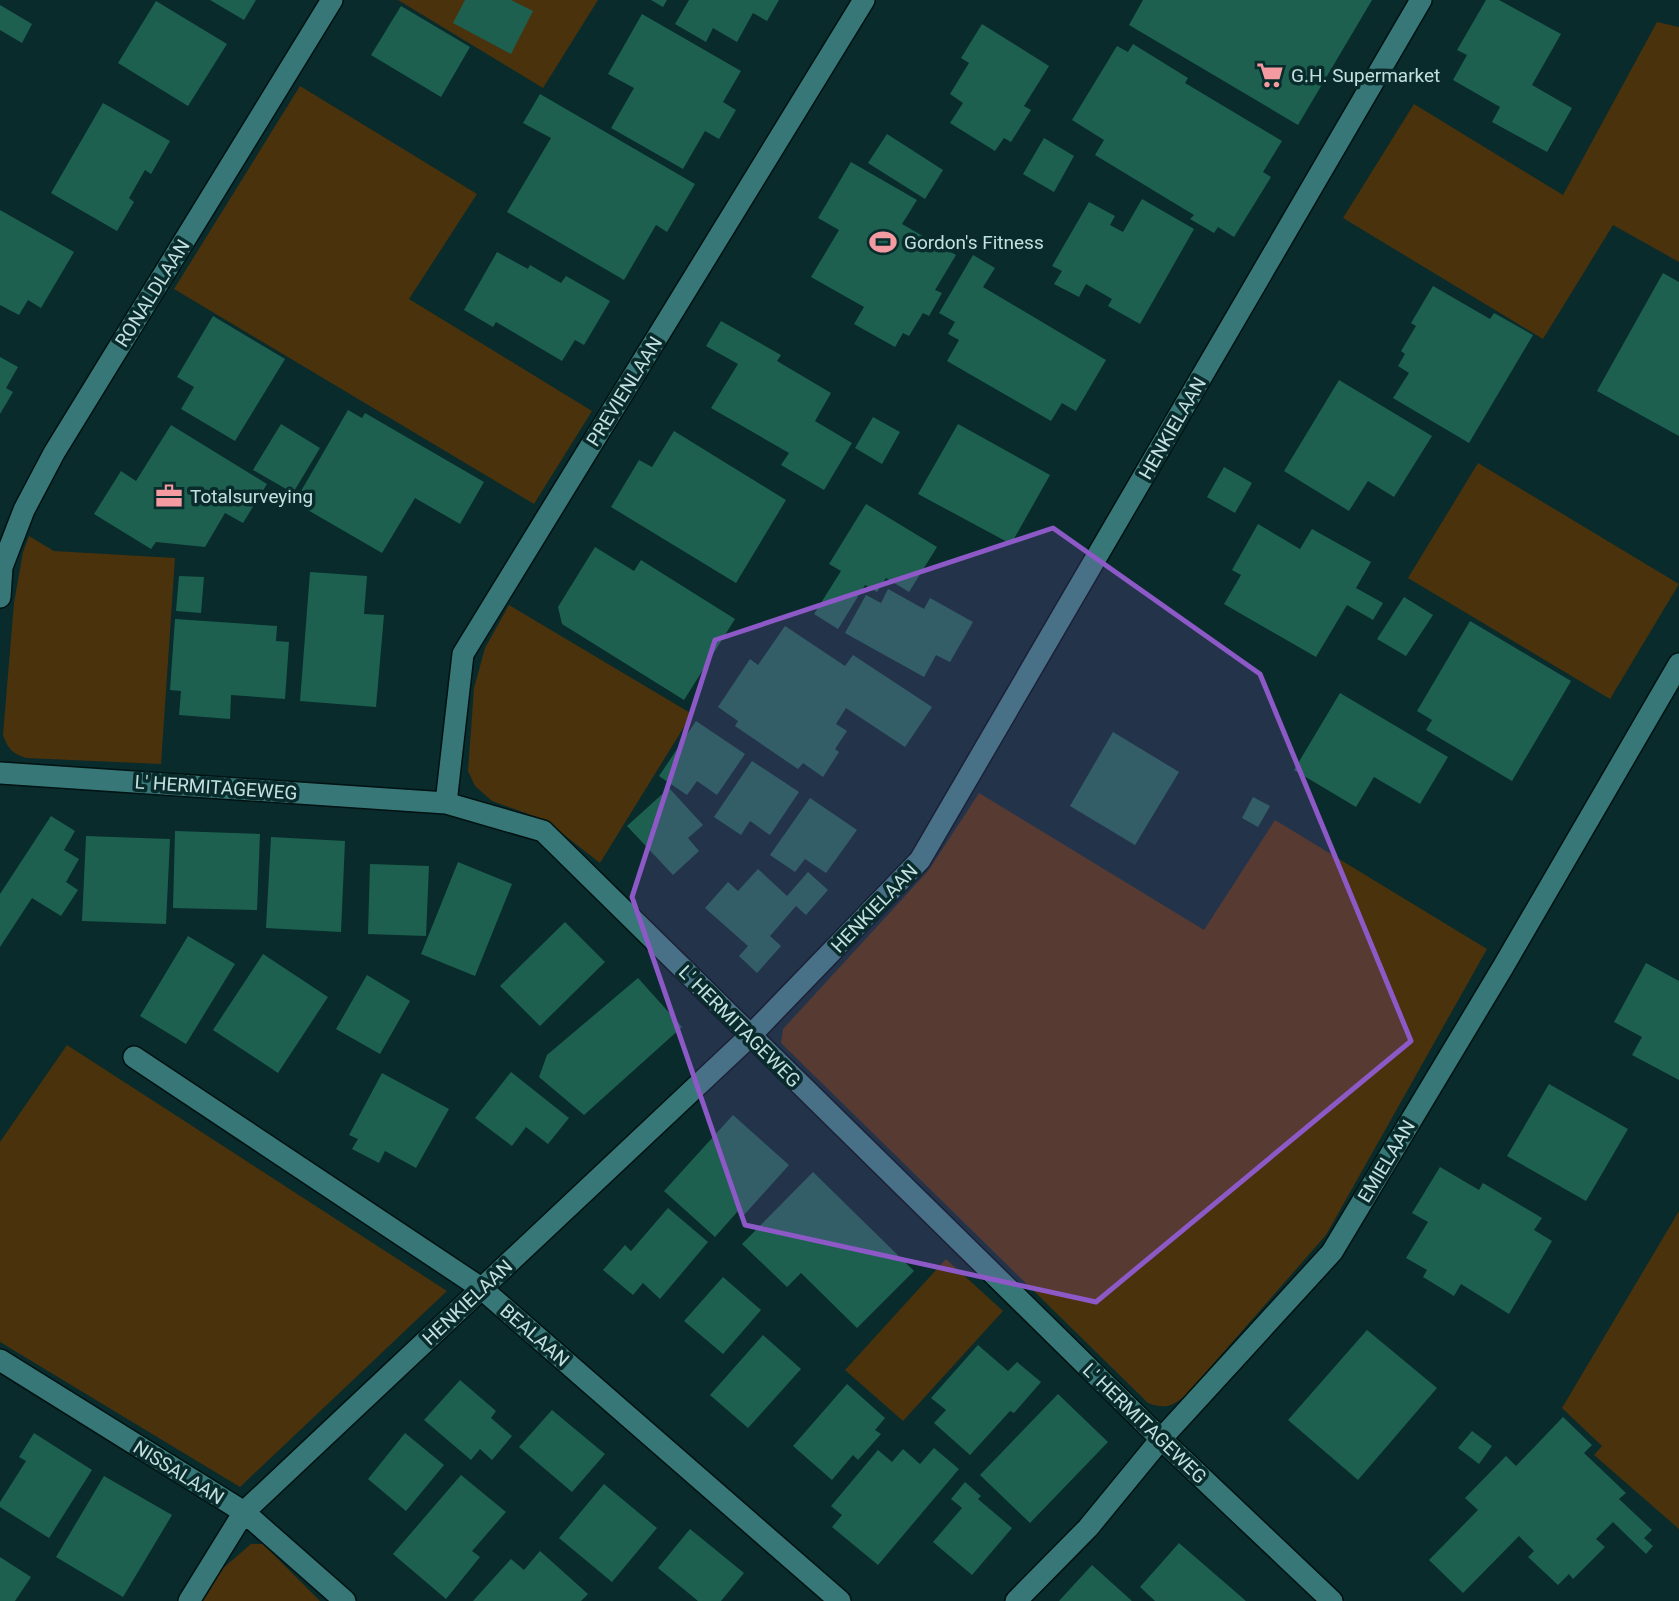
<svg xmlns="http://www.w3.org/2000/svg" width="1679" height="1601" viewBox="0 0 1679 1601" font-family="Roboto,sans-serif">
  <rect width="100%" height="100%" fill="#092b2b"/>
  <path fill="#4a320d" d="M 398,0 L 598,0 L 543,88 Z
    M 1657,22 L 1679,27 L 1679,262 L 1613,225 L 1543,339 L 1343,218 L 1414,104 L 1563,195 Z
    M 300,86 L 477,194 L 409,299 L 592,411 L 534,504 L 174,289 Z
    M 1478,463 L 1679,584 L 1610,699 L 1408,578 Z
    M 29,536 L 54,551 L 175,558 L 161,764 L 26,758 C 12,753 8,749 3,735 L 14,603 L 23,552 Z
    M 509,605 L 692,714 L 600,863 L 545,820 L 492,801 L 475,786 L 468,771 L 474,688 L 485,648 Z
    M 979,793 L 1204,930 L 1275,820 L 1487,949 L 1326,1235 L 1185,1396 C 1171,1407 1165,1409 1148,1403 L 781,1043 L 783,1029 L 928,871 Z
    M 67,1045 L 447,1291 L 240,1487 L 0,1342 L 0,1142 Z
    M 1679,1211 L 1679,1529 L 1594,1455 L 1602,1446 L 1562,1408 Z
    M 946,1259 L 1003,1311 L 903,1421 L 845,1370 Z
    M 251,1544 L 263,1544 L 320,1601 L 203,1601 L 222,1569 Z"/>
  <path fill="#1d6050" d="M 210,0 L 256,0 L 244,20 Z
    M 465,0 L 511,0 L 533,11 L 511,54 L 453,23 Z
    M 651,0 L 667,0 L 663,7 Z
    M 689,0 L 779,0 L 767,21 L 753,13 L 737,42 L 713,28 L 706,42 L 675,24 Z
    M 1143,0 L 1372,0 L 1298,125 L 1129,25 Z
    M 1486,0 L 1499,0 L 1561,34 L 1532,85 L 1572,108 L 1547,152 L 1492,122 L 1500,107 L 1453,80 L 1467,55 L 1457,50 Z
    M 156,1 L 227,44 L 188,106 L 118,63 Z
    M 0,5 L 32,24 L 22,43 L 0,30 Z
    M 401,6 L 470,47 L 441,97 L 371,55 Z
    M 642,14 L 741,71 L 723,102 L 736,110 L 719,139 L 705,131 L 683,169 L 611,128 L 634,88 L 608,74 Z
    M 982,24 L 1049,66 L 1024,106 L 1031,110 L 1011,142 L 1004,138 L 995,151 L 950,123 L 963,103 L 950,94 L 969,63 L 961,58 Z
    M 1133,44 L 1188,78 L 1185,83 L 1282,141 L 1263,172 L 1271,177 L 1234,237 L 1218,227 L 1214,233 L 1190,219 L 1194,215 L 1095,155 L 1104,140 L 1072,120 L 1117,46 L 1128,52 Z
    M 540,94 L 695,184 L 667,232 L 656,225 L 624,280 L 507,212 L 551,138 L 523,123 Z
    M 103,103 L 170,141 L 151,174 L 145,170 L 129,198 L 134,202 L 117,231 L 51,193 Z
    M 887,134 L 943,170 L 925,199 L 868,163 Z
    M 1044,138 L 1074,156 L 1054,192 L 1023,174 Z
    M 851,162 L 917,200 L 902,224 L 956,255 L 935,290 L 942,293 L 929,316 L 923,313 L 909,336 L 903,333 L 895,347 L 854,324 L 864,307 L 811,277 L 839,230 L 818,218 Z
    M 1142,199 L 1194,229 L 1140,324 L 1108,306 L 1112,299 L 1086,284 L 1079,297 L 1054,284 L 1062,271 L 1052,266 L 1089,202 L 1115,216 L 1110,225 L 1123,232 Z
    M 0,210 L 74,252 L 41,308 L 28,300 L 19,315 L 0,305 Z
    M 497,252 L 528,269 L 530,265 L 561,283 L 566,276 L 610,301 L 584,345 L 575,340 L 562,361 L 496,322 L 493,327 L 464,310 Z
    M 973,255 L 995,268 L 983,287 L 1106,360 L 1076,411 L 1062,403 L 1051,421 L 947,361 L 959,340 L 948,334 L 955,322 L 939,313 Z
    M 1663,273 L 1679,282 L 1679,436 L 1597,391 Z
    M 1433,286 L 1490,319 L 1494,313 L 1533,335 L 1469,443 L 1393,398 L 1409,373 L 1398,366 L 1405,354 L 1401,351 L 1416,326 L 1411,323 Z
    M 213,316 L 285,359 L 235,441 L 181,409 L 194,387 L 177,377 Z
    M 721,321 L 781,355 L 777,361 L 831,393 L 815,421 L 852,443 L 824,490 L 781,465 L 789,453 L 711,408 L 738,364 L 706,346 Z
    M 0,357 L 18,367 L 6,388 L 13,392 L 0,414 Z
    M 1339,380 L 1432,436 L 1394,497 L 1368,481 L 1349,511 L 1284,471 Z
    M 348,410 L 362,418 L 365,413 L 484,482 L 460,524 L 415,498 L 382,553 L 306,509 L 308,504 L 297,498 Z
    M 873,417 L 900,432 L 882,464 L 855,448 Z
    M 281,424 L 320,448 L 293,493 L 253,470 Z
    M 958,424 L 1050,475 L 1011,544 L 918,494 Z
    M 171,425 L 267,484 L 243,523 L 225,513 L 205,547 L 156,542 L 151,549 L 94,514 L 121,471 L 136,481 Z
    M 674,431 L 786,500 L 736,583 L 611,507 L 639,460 L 652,467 Z
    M 1224,467 L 1252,483 L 1235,513 L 1207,497 Z
    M 866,504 L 937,547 L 909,592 L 886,578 L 877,592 L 865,585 L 838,629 L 814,614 L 841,571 L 829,564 Z
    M 1258,524 L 1300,549 L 1312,529 L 1371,562 L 1356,588 L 1383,603 L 1373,620 L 1347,605 L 1316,657 L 1224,604 L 1241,575 L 1232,570 Z
    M 595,547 L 634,571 L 641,560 L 735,619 L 684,700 L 562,624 L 558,607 Z
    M 310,572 L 367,576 L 364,614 L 384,615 L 376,707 L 300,701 Z
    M 179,576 L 204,577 L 201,613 L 176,611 Z
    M 888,589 L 924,609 L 930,598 L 973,622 L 950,662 L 936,655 L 924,677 L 845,633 L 866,595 L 881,603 Z
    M 1404,597 L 1433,615 L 1406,656 L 1377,639 Z
    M 175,619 L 277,626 L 276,641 L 289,642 L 285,699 L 231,695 L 230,719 L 179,715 L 181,691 L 170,690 Z
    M 1470,621 L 1571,681 L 1512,781 L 1426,730 L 1432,720 L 1417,711 Z
    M 785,626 L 845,666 L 853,655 L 932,707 L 905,747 L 846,708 L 836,724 L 847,731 L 835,749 L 839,752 L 823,777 L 803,763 L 798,769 L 735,726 L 738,721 L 718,707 L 750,659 L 758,665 Z
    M 1340,693 L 1448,757 L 1420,804 L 1374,777 L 1356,807 L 1294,770 Z
    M 696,721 L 745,754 L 717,795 L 697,781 L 687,795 L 659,776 Z
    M 1113,732 L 1179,772 L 1135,845 L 1070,806 Z
    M 752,761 L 799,792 L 770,835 L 750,821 L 741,835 L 714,817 Z
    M 669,788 L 703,825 L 688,838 L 699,851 L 673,875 L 627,826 Z
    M 1253,797 L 1270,806 L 1258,827 L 1242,818 Z
    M 810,798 L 857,830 L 826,873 L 805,859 L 795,872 L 770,855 Z
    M 51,816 L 75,831 L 64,850 L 79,859 L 66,882 L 78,890 L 61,916 L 32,898 L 0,947 L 0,894 Z
    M 175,831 L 260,834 L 257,910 L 173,908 Z
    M 86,836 L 170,839 L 166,924 L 82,921 Z
    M 271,837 L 345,841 L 341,932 L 266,928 Z
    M 458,862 L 512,884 L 475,976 L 421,954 Z
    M 370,864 L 429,866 L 426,936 L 368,934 Z
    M 758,869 L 787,896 L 808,872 L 828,890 L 806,915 L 796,906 L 770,936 L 781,946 L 757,973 L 739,956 L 748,946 L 705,908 L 728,882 L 738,891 Z
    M 565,922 L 605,962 L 540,1026 L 500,986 Z
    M 188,936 L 235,964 L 186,1044 L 140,1016 Z
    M 263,954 L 328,997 L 278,1073 L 213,1030 Z
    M 1646,963 L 1679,981 L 1679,1080 L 1632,1055 L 1642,1037 L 1614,1022 Z
    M 367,975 L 410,1001 L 380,1054 L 336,1029 Z
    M 638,978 L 682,1027 L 584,1115 L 539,1077 L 547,1055 Z
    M 511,1072 L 569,1118 L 548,1144 L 526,1127 L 512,1146 L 475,1118 Z
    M 382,1073 L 449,1109 L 416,1168 L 385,1151 L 379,1163 L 352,1149 L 358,1139 L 349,1135 Z
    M 1549,1084 L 1628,1129 L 1586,1201 L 1507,1156 Z
    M 733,1115 L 789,1165 L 743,1216 L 738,1211 L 715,1237 L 664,1191 Z
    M 1440,1167 L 1479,1190 L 1483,1183 L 1542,1218 L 1534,1230 L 1552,1241 L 1509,1314 L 1461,1284 L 1454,1296 L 1423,1277 L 1427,1270 L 1406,1258 L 1428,1222 L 1412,1213 Z
    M 813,1172 L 914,1271 L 857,1328 L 801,1273 L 787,1287 L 742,1244 Z
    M 668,1208 L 708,1242 L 660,1299 L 643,1283 L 633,1295 L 603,1270 L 625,1245 L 631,1251 Z
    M 723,1277 L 761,1310 L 723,1354 L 684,1321 Z
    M 1367,1330 L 1437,1388 L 1358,1480 L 1288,1420 Z
    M 763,1335 L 801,1369 L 748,1428 L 710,1395 Z
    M 978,1345 L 1008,1371 L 1017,1362 L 1041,1382 L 1014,1413 L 1010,1411 L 970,1455 L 934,1423 L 946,1410 L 931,1398 Z
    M 460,1380 L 496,1411 L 491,1418 L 512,1436 L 492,1460 L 480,1449 L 471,1460 L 424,1420 Z
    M 847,1384 L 885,1418 L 875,1430 L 881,1434 L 858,1460 L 853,1455 L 832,1480 L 793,1446 Z
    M 1058,1394 L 1108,1442 L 1030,1523 L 980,1475 Z
    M 552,1410 L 605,1454 L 572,1492 L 519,1447 Z
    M 1563,1417 L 1592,1445 L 1584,1453 L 1626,1493 L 1619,1499 L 1652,1530 L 1644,1538 L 1653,1546 L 1646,1554 L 1613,1522 L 1596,1539 L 1605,1547 L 1573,1579 L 1569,1574 L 1558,1585 L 1528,1557 L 1534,1551 L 1519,1536 L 1463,1593 L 1429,1560 L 1478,1510 L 1465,1498 L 1506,1456 L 1516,1466 Z
    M 1472,1431 L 1492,1446 L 1479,1464 L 1458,1448 Z
    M 34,1433 L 92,1470 L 49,1538 L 0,1507 L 0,1502 L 26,1461 L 19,1457 Z
    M 405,1433 L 444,1465 L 406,1511 L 368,1479 Z
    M 934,1448 L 959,1469 L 878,1565 L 832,1527 L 842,1515 L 831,1506 L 878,1450 L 892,1462 L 903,1449 L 920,1464 Z
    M 461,1475 L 506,1512 L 472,1551 L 480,1557 L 446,1599 L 393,1554 Z
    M 104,1476 L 172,1515 L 123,1597 L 56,1557 Z
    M 965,1482 L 981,1496 L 978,1499 L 1012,1528 L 972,1575 L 933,1542 L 962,1508 L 951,1499 Z
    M 604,1484 L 657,1528 L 612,1582 L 559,1538 Z
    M 690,1529 L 744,1573 L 721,1601 L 698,1601 L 658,1568 Z
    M 1179,1543 L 1246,1601 L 1155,1601 L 1140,1587 Z
    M 540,1551 L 588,1594 L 581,1601 L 473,1601 L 511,1559 L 524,1570 Z
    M 0,1557 L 31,1577 L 15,1601 L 0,1601 Z
    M 1092,1565 L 1132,1601 L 1059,1601 Z"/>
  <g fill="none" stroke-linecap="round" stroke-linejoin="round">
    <defs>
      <path id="minor" d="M 0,597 L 2,567 L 24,510 L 54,453 L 332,0
        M 0,773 L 446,803 L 543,831 L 1161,1439 L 1332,1601
        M 446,803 L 463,654 L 864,0
        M 134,1057 L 481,1288 L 840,1601
        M 0,1360 L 244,1512 L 345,1601
        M 189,1601 L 244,1512 L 750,1036 L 920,860 L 1421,0
        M 1016,1601 L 1088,1528 L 1161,1439 L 1332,1252 L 1503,967 L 1679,664"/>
    </defs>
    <use href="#minor" stroke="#011212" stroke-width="24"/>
    <use href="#minor" stroke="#387777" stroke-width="21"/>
  </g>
  <path fill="#8c59c7" fill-opacity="0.2" stroke="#8c59c7" stroke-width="5" stroke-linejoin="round" d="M 1053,528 L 1260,674 L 1411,1041 L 1096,1302 L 745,1225 L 632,897 L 715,640 Z"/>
  <defs>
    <symbol id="supermarket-bare" viewBox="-9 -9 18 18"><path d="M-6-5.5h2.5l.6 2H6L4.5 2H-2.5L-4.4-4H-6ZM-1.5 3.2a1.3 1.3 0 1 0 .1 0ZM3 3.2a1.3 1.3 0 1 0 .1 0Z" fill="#f49aa1" stroke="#092b2b" stroke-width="2.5" paint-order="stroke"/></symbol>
    <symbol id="stadium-bare" viewBox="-9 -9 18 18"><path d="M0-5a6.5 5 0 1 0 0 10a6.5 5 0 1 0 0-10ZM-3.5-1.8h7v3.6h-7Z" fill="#f49aa1" stroke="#092b2b" stroke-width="2.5" paint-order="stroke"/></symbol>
    <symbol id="office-bare" viewBox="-9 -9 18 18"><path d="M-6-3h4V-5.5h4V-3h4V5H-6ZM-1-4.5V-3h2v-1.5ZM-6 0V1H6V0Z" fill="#f49aa1" stroke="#092b2b" stroke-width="2.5" paint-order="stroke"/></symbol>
  </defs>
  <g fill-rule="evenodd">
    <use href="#supermarket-bare" x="1251" y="56" width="38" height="38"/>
    <use href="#stadium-bare" x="864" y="223" width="38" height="38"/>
    <use href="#office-bare" x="150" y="477" width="38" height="38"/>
  </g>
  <g text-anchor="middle" stroke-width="7" stroke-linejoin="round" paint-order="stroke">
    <g font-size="19" fill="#c1e0df" stroke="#092b2b" text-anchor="start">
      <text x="1291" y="82">G.H. Supermarket</text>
      <text x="904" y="249">Gordon's Fitness</text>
      <text x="190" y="503">Totalsurveying</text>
    </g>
    <g font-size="19" fill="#c1e0df" stroke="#092b2b">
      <text transform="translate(152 293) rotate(-58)" y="7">RONALDLAAN</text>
      <text transform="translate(624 391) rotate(-58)" y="7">PREVIENLAAN</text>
      <text transform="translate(1172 428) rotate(-60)" y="7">HENKIELAAN</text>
      <text transform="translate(216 787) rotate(4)" y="7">L' HERMITAGEWEG</text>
      <text transform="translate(874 908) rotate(-46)" y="7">HENKIELAAN</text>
      <text transform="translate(740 1026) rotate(45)" y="7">L' HERMITAGEWEG</text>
      <text transform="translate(1386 1161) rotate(-59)" y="7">EMIELAAN</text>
      <text transform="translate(467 1302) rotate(-43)" y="7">HENKIELAAN</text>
      <text transform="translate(535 1335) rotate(41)" y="7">BEALAAN</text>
      <text transform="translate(1145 1423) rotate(44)" y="7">L' HERMITAGEWEG</text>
      <text transform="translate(179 1472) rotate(32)" y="7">NISSALAAN</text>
    </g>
  </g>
</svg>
